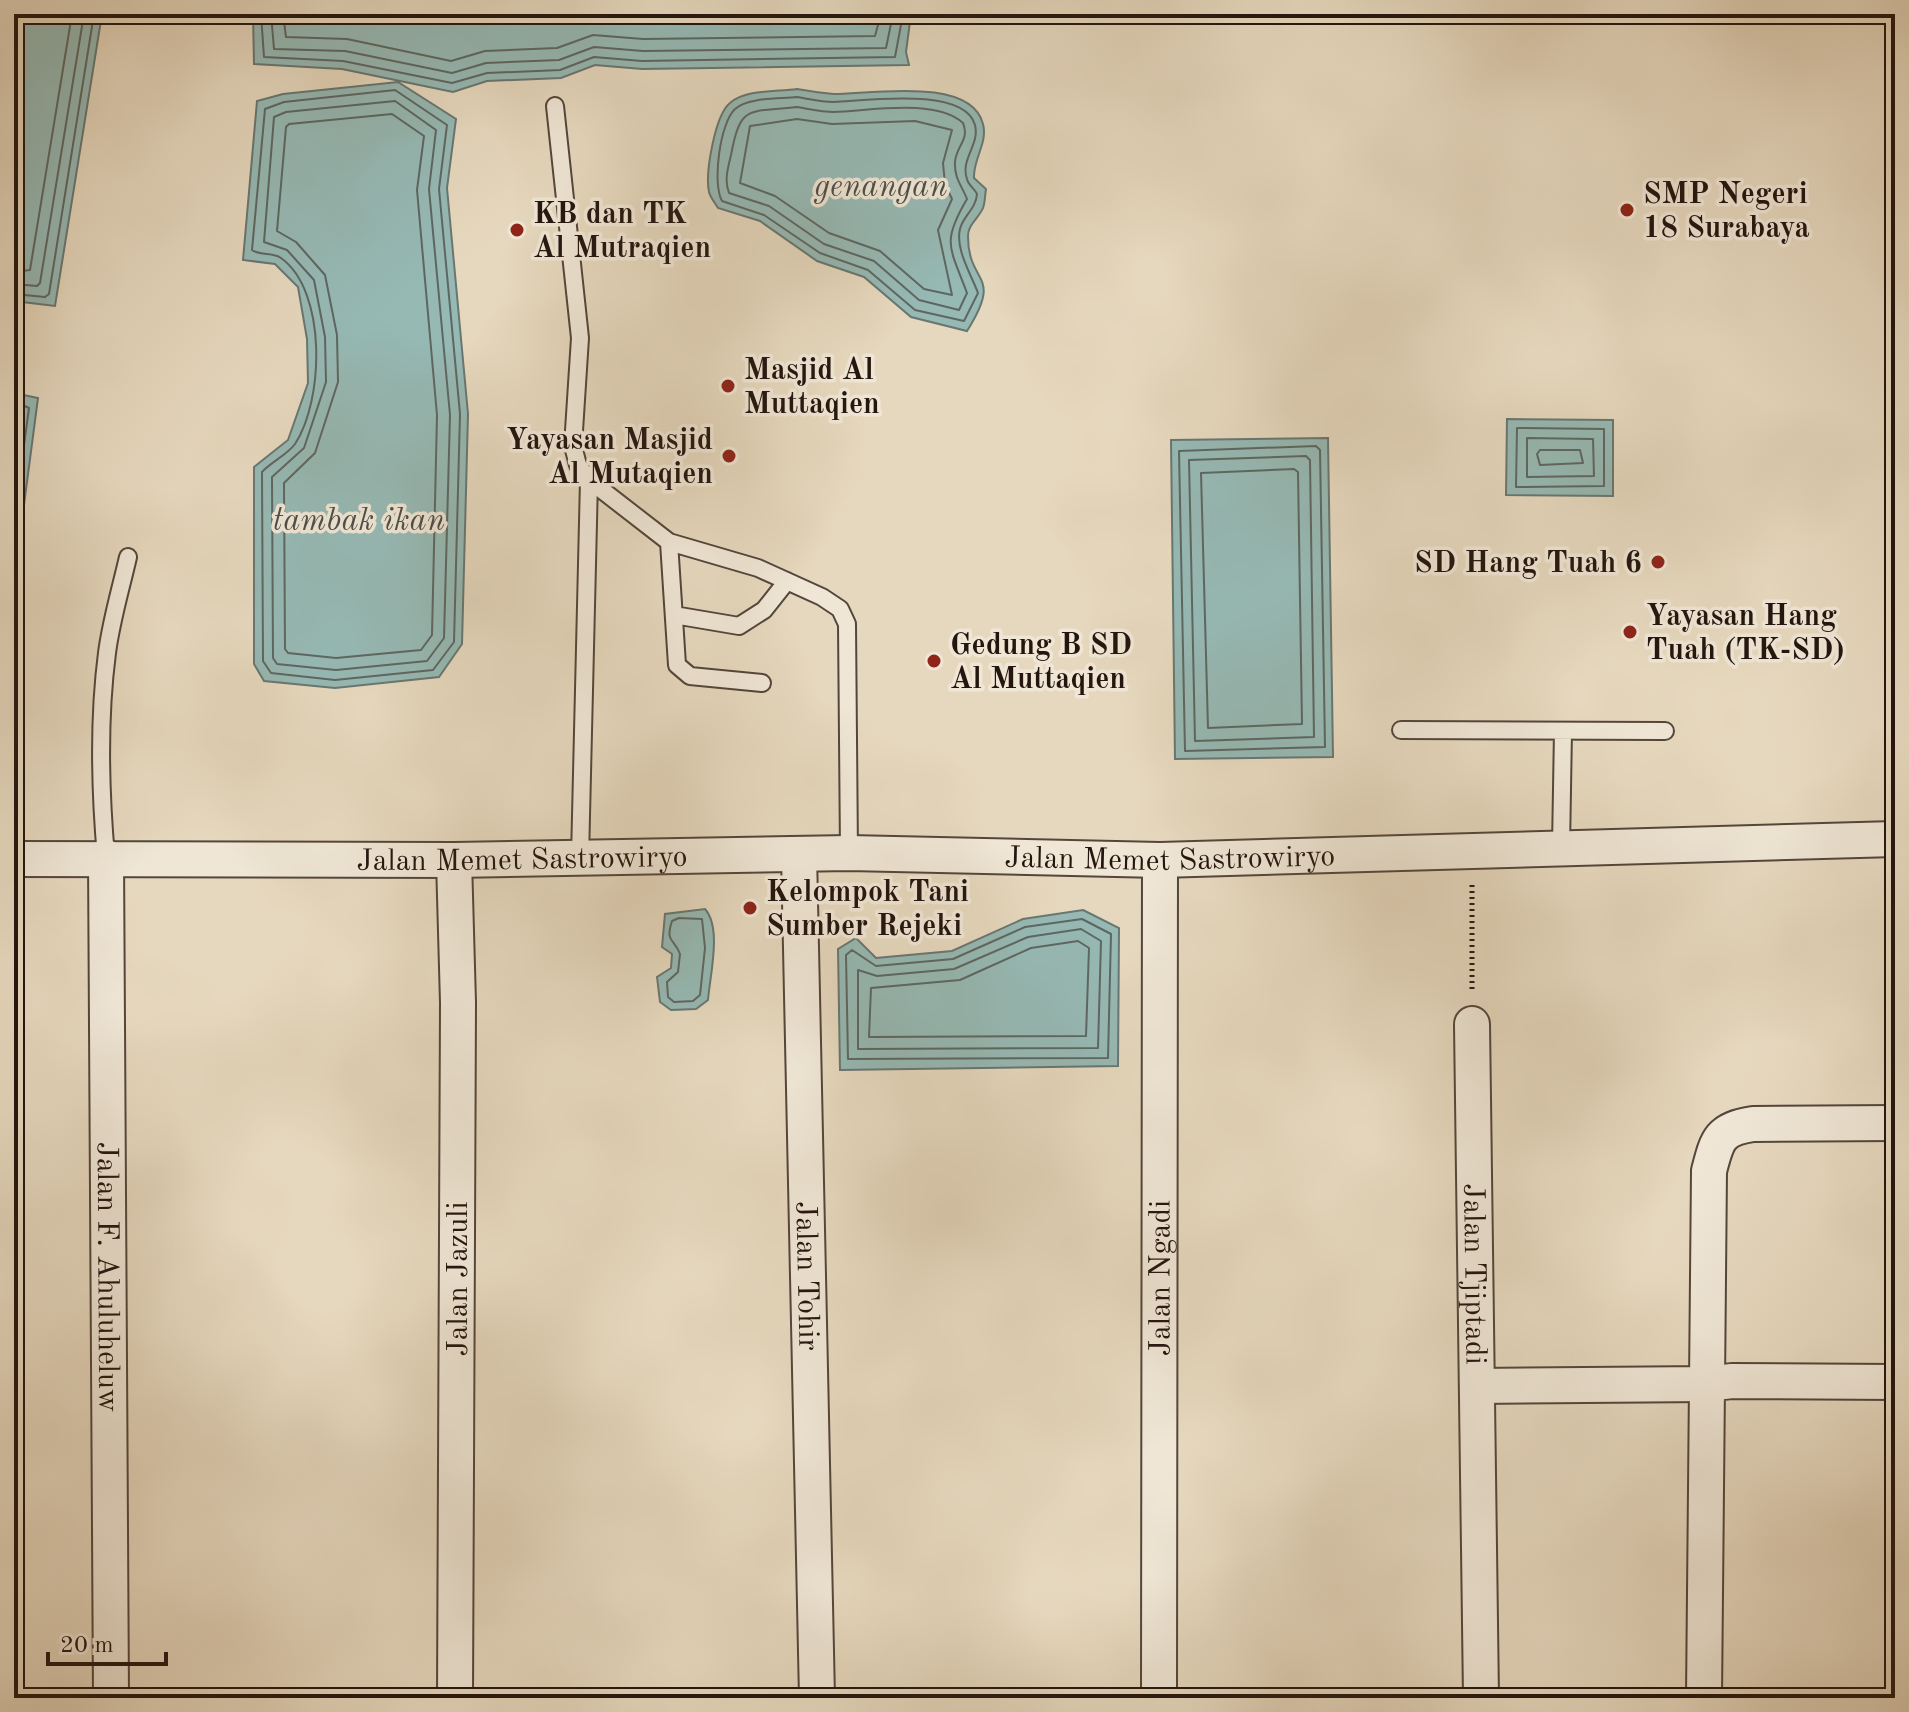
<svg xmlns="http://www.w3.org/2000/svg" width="1909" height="1712" viewBox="0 0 1909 1712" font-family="'Old Standard TT',serif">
  <rect width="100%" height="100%" fill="#e6d8be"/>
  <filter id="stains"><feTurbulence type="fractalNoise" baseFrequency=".0025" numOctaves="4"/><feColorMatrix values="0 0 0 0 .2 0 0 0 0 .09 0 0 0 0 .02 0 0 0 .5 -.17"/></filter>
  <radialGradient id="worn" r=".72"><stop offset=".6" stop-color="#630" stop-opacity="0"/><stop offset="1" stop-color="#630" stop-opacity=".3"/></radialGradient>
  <path fill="#96b9b4" stroke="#687772" stroke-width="2" d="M 14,14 L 102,14 L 55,306 L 14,301 Z
    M 253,14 L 911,14 L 906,52 L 909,65 L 642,69 L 595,65 L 561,78 L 487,81 L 453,92 L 342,69 L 254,64 Z
    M 398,82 L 456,119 L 447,188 L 468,414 L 462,644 L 439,677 L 335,688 L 264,681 L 254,664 L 254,467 L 288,440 L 308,383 L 307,339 L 298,287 L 275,264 L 243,260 L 257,101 L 283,94 Z
    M 797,89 C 809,91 822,93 834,94 C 870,94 971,76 983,124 C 988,143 973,159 974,178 L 986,189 C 985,195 985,203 983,208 C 979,218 968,224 968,236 C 968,286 1004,272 967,331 L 911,317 L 864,277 L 817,261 L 760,221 L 718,208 C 715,203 710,197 709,192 C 705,173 715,115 730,103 C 746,89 777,92 797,89 Z
    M 14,393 L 38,398 L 14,581 Z
    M 1507,419 L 1613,420 L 1613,496 L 1506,495 Z
    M 1328,438 L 1333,757 L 1175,759 L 1171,440 Z
    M 705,909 C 722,928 710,975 708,1000 L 696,1009 L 671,1010 L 660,1002 L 657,977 L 671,968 L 672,954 L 662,947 L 665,914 Z
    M 1083,910 L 1119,928 L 1118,1066 L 840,1070 L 838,949 L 856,938 L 876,958 L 952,951 L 1023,919 Z"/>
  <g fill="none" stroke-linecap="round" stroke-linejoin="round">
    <path stroke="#5d6762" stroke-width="2" d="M 261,14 L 264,57 L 343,61 L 452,83 L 487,73 L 560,70 L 594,57 L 642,61 L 895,57 L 903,14
      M 271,14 L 274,49 L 345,51 L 452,73 L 486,63 L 559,60 L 594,47 L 643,51 L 886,48 L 893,14
      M 283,14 L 286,37 L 347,39 L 451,61 L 485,51 L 557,48 L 593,35 L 643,39 L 875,36 L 881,14
      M 395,90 L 447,125 L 439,189 L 460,414 L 454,642 L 433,670 L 335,680 L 271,673 L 263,661 L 262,472 C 271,462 287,455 295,444 C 324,400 327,291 281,258 C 273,252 261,256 252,250 L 265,109 L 284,102 Z
      M 797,97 C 809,99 822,102 834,102 C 864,101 964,86 975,125 C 980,145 960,159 967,179 C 968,185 975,189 977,194 C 976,209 963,216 960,229 C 955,249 971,274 978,293 L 964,321 L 915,310 L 868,270 L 820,253 L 764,215 L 722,201 C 712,183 720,123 735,109 C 748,97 780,99 797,97 Z
      M 395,101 L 436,130 L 429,189 L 450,415 L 444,638 L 427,661 L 336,670 L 277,664 L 273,658 L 272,477 L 304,448 L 326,382 L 325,337 L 314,280 L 287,250 L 264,242 L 274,117 L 286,112 Z
      M 797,107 C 809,109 822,112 834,112 C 869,111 935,98 963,123 C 970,140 956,146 955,162 C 954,178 962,186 967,199 C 941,243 950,247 967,293 L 959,310 L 919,300 L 874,261 L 824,244 L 769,206 L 729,193 C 724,180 728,168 731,155 C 741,103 748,113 797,107 Z
      M 392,114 L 424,136 L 417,190 L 437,415 L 432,635 L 421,650 L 336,658 L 288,653 L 285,649 L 284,483 L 315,453 L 338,382 L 337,335 L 325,275 L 296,242 L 277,231 L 286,127 L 289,124 Z
      M 797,119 L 832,124 L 915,121 L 952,130 L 943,163 L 945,184 L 952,199 L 938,230 L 952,295 L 924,289 L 880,251 L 829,233 L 775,196 L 740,183 L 750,126 Z
      M 14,272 L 30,270 L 72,14
      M 14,284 L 37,286 L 40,283 L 84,14
      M 14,294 L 45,297 L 49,294 L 94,14
      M 14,401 L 29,408 L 14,519
      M 1517,428 L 1604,429 L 1604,486 L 1516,487 Z
      M 1527,438 L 1593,439 L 1594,476 L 1527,477 Z
      M 1316,446 L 1320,450 L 1325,747 L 1185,751 L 1179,451 Z
      M 1540,450 L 1580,450 L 1583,463 L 1540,465 L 1537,454 Z
      M 1306,456 L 1310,460 L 1314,737 L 1195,741 L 1189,460 Z
      M 1294,469 L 1298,472 L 1302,724 L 1208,728 L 1201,473 Z
      M 679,918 L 702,919 L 705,948 L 700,995 L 693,1001 L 674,1002 L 668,997 L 667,982 L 678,972 L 680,954 C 674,938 665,943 672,921 Z
      M 1082,919 L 1111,934 L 1108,1058 L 848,1059 L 846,955 L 852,950 L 876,966 L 953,959 L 1025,927 Z
      M 1081,929 L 1101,941 L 1098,1048 L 858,1049 L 858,970 L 877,976 L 954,969 L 1028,937 Z
      M 1078,941 L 1089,948 L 1086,1036 L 869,1037 L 871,988 L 960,980 L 1031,948 Z"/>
    <defs>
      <path id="lane" d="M 555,106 L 580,338 L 573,446 L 578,465 L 589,480 L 669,542 L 758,568 L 822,597 L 840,609 L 847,624 L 849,853
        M 669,542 L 677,665 L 690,676 L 762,683
        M 674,615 L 739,626 L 764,610 L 787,581
        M 1401,730 L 1665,731
        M 1561,847 L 1563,731
        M 106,857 C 100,789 98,722 107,653 C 111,621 121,588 128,557
        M 580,858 L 589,480"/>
      <g id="street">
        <path id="s1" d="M 799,854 L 817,1698"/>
        <path id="s2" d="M 106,857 L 111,1698"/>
        <path id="s3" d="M 14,859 L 454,860 L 849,853 L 1160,860 L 1895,839"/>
        <path d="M 454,860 L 458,1003 L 455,1698"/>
        <path id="s4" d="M 1472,1024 L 1481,1698"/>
        <path d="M 1477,1386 L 1707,1384 L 1709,1171 C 1717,1140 1719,1129 1753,1124 L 1895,1123"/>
        <path id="s5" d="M 1159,1698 L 1160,860"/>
        <path d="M 1704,1698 L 1707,1384 L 1732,1381 L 1895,1382"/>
      </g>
    </defs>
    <use href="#lane" stroke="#54463b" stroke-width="20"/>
    <use href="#street" stroke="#54463b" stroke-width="38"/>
    <path stroke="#24150f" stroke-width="5" stroke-dasharray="2 4" stroke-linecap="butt" d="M 1472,885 L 1472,991"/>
    <use href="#lane" stroke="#efe6d5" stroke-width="16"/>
    <use href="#street" stroke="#efe6d5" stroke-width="34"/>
  </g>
  <g fill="#8f2418" stroke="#efe6d5" stroke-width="3">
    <circle cx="1627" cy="210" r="8"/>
    <circle cx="517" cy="230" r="8"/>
    <circle cx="728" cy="386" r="8"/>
    <circle cx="729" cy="456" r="8"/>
    <circle cx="1658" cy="562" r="8"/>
    <circle cx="1630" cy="632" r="8"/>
    <circle cx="934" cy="661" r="8"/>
    <circle cx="750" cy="908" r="8"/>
  </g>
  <g text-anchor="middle" stroke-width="7" stroke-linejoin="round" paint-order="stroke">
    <g font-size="30" font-weight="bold" fill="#24150f" stroke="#efe6d5" text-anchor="start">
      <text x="1643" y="203">SMP Negeri<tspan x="1643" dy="34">18 Surabaya</tspan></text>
      <text x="533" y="223">KB dan TK<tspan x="533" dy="34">Al Mutraqien</tspan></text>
      <text x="744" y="379">Masjid Al<tspan x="744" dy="34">Muttaqien</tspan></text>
      <text x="713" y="449" text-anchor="end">Yayasan Masjid<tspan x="713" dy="34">Al Mutaqien</tspan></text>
      <text x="1642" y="572" text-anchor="end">SD Hang Tuah 6</text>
      <text x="1646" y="625">Yayasan Hang<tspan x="1646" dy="34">Tuah (TK-SD)</tspan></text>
      <text x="950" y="654">Gedung B SD<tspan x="950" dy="34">Al Muttaqien</tspan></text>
      <text x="766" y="901">Kelompok Tani<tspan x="766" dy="34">Sumber Rejeki</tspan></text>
    </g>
    <g font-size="30" fill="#24150f" stroke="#efe6d5">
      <text dy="10" stroke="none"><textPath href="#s3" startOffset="1156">Jalan Memet Sastrowiryo</textPath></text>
      <text dy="10" stroke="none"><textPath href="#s3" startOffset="508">Jalan Memet Sastrowiryo</textPath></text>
      <text dy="10" stroke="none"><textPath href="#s4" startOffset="250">Jalan Tjiptadi</textPath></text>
      <text dy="10" stroke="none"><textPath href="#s1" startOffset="422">Jalan Tohir</textPath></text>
      <text dy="10" stroke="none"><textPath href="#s2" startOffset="420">Jalan F. Ahuluheluw</textPath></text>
      <text transform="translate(457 1279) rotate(-90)" y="10">Jalan Jazuli</text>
      <text dy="10" stroke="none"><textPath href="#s5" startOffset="420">Jalan Ngadi</textPath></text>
    </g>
    <g font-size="32" font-style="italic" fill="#4c4e49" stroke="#efe6d5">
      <text x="881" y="196">genangan</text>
      <text x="359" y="530">tambak ikan</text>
    </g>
  </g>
  <rect width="1909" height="1712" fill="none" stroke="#e6d8be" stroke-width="48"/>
  <rect x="16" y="16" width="1877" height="1680" fill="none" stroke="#24150f" stroke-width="4"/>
  <rect x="24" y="24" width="1861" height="1664" fill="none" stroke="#24150f" stroke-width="2"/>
  <path d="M48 1652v12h118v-12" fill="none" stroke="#24150f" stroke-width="4"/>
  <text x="60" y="1652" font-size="24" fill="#24150f" stroke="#efe6d5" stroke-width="6" paint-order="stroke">20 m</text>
  <rect width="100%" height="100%" filter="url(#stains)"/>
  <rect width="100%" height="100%" fill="url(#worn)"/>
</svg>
